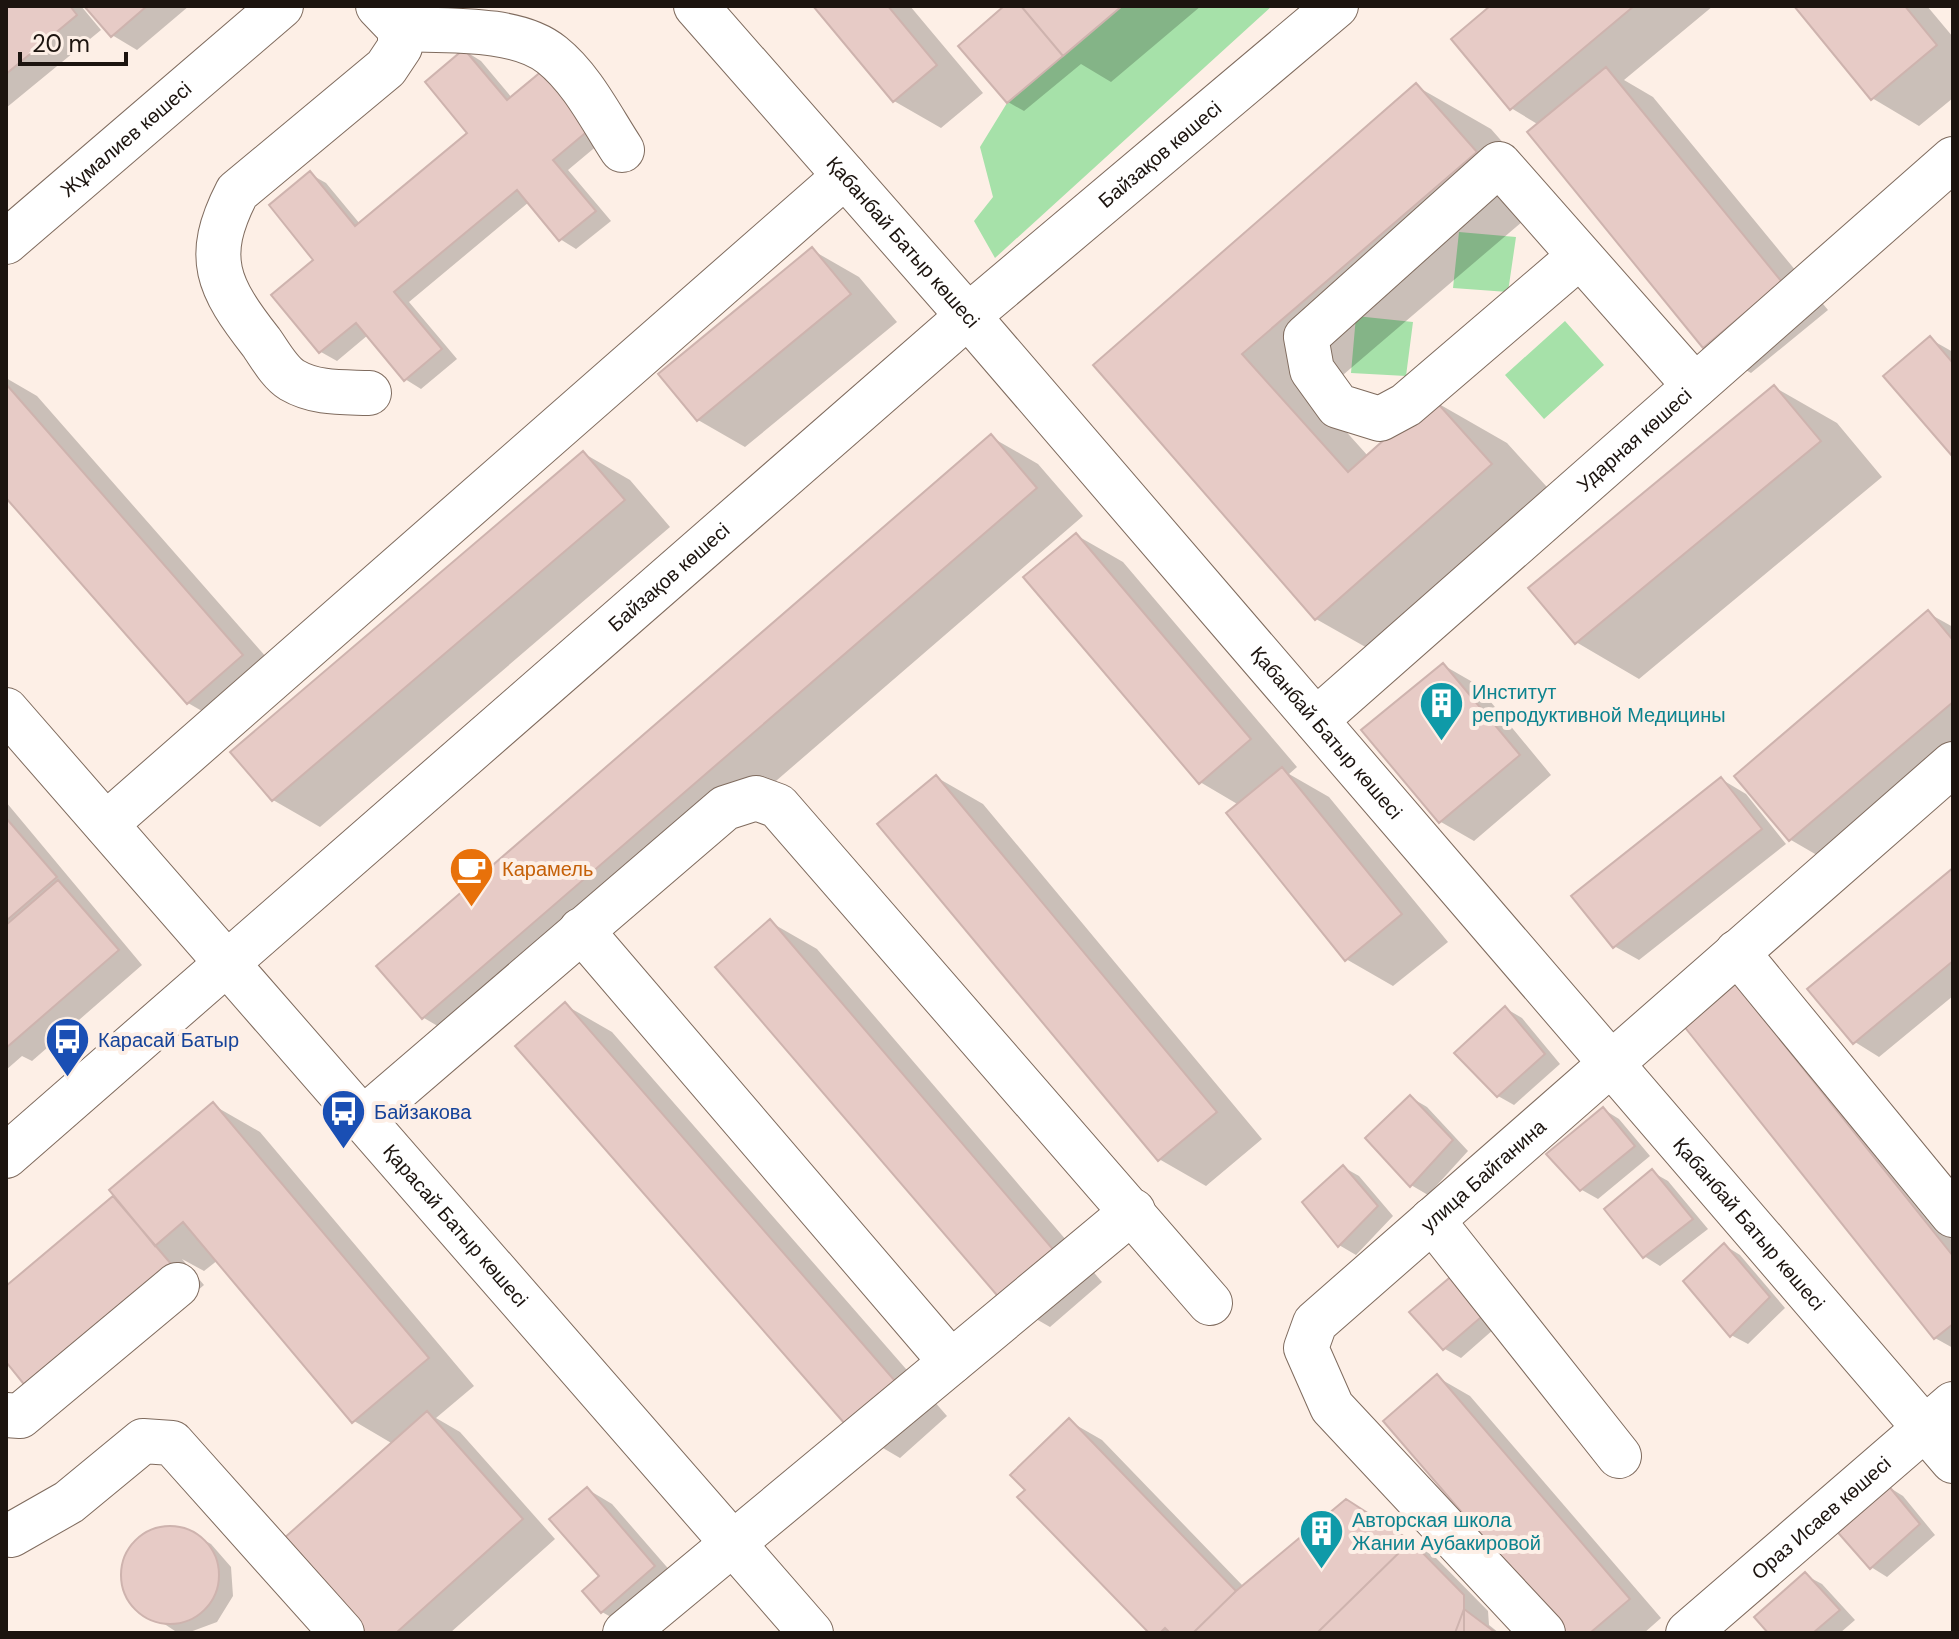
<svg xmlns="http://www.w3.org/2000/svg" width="1959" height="1639" viewBox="0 0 1959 1639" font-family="'DM Sans',sans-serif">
  <rect width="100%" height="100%" fill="#fdefe6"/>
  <path fill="#a6e1a9" d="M 1122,6 L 1272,6 L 995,258 L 974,221 L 993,197 L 980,147 L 1007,103 Z
    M 1459,232 L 1516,237 L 1508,292 L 1453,288 Z
    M 1356,316 L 1413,322 L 1406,376 L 1351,373 Z
    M 1565,321 L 1604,365 L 1544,419 L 1505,375 Z"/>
  <path fill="#0003" d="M 6,6 L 81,6 L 101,30 L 6,108 Z
    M 87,6 L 189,6 L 137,50 L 112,35 Z
    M 815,6 L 910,6 L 983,93 L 941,128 L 894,101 Z
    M 1007,6 L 1201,6 L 1111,82 L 1081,64 L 1024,111 L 1008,102 Z
    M 1493,6 L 1713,6 L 1624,80 L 1653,97 L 1828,310 L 1751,373 L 1704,346 L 1539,125 L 1511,108 Z
    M 1796,6 L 1927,6 L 1953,37 L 1953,98 L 1919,126 L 1872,98 Z
    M 465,51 L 481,61 L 512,98 L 611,134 L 568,170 L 611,221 L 576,249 L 560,239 L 529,202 L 409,302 L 457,359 L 421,389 L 405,379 L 368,335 L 337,361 L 321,352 L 274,296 L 316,260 L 310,174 L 326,183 L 360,224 L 470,134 Z
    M 1416,86 L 1491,129 L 1551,197 L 1316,398 L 1368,456 L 1432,400 L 1507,443 L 1566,508 L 1392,662 L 1316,619 L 1096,365 Z
    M 812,250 L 859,277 L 897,322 L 745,447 L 698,420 Z
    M 1930,339 L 1953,352 L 1953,454 Z
    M 6,378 L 37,396 L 289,683 L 235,730 L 188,703 L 6,495 Z
    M 1774,387 L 1837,423 L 1882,477 L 1639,679 L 1576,642 Z
    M 991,437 L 1038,464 L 1083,516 L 470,1045 L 424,1018 L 379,966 Z
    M 583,453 L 630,480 L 670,527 L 320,827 L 273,800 Z
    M 1076,535 L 1123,562 L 1297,767 L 1289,774 L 1329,797 L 1448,942 L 1393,986 L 1346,959 L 1239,805 L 1200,782 Z
    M 1928,613 L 1953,627 L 1953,791 L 1853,876 L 1791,840 L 1737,776 Z
    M 1443,665 L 1476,684 L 1551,775 L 1474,841 L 1441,822 L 1364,730 Z
    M 936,777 L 983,804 L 1262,1139 L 1206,1186 L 1159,1159 Z
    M 1721,779 L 1746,794 L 1786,844 L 1639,960 L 1614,946 Z
    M 6,802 L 142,965 L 32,1061 L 22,1056 L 6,1070 Z
    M 1953,871 L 1953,996 L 1879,1057 L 1855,1042 Z
    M 770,922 L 817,949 L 1102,1282 L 1050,1327 L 1003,1300 Z
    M 1735,985 L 1953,1227 L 1953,1348 L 1935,1338 Z
    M 565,1005 L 612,1032 L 947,1416 L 900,1458 L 854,1431 Z
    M 1505,1008 L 1522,1018 L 1560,1064 L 1514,1105 L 1498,1096 Z
    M 1410,1097 L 1427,1107 L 1468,1151 L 1428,1195 L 1411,1185 Z
    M 213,1105 L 260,1132 L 474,1386 L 436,1418 L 460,1432 L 555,1539 L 450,1633 L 367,1633 L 393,1444 L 354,1421 L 218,1260 L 204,1271 L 182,1259 L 204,1285 L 62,1405 L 6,1359 L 6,1289 L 114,1198 L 120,1201 Z
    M 1603,1109 L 1619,1119 L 1650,1156 L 1598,1199 L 1582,1190 L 1549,1155 Z
    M 1343,1167 L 1359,1176 L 1393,1216 L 1356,1255 L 1339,1245 Z
    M 1652,1172 L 1668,1181 L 1708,1229 L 1660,1266 L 1644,1256 Z
    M 1724,1245 L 1740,1255 L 1785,1308 L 1748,1344 L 1731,1335 Z
    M 1454,1276 L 1502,1322 L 1461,1358 L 1445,1349 L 1412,1312 Z
    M 1437,1377 L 1470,1396 L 1661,1618 L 1644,1633 L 1569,1633 Z
    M 1069,1421 L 1102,1440 L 1244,1587 L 1372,1516 L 1436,1558 L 1488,1611 L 1489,1625 L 1499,1633 L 1151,1633 L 1028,1490 Z
    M 1887,1486 L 1903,1496 L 1935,1535 L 1887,1577 L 1871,1567 Z
    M 587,1489 L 612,1504 L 679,1581 L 627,1626 L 602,1612 L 601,1577 Z
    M 162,1528 L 178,1528 L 193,1534 L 211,1544 L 231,1567 L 233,1596 L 217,1622 L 190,1632 L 175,1631 L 131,1602 L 124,1588 L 123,1572 L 135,1543 Z
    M 1805,1575 L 1822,1584 L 1855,1620 L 1840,1633 L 1771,1633 Z"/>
  <path fill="#e7cbc6" stroke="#ceb3ae" stroke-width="2" d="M 6,6 L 70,6 L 77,15 L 6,74 Z
    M 84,6 L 147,6 L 111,37 Z
    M 813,6 L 888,6 L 937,65 L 893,102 Z
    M 1004,6 L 1021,6 L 1063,56 L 1007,103 L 958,46 Z
    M 1021,6 L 1122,6 L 1063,56 Z
    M 1490,6 L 1634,6 L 1510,110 L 1451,39 Z
    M 1794,6 L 1905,6 L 1937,45 L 1871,100 Z
    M 464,49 L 507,100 L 548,66 L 596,124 L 553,160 L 596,211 L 559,241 L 517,190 L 394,292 L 442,349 L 404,381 L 356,323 L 319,353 L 271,295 L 313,260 L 269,205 L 310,171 L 355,226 L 467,133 L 425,82 Z
    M 1606,67 L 1782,282 L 1703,348 L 1527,132 Z
    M 1416,83 L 1477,152 L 1242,354 L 1348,472 L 1432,397 L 1492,464 L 1315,620 L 1093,365 Z
    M 812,247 L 851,294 L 697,421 L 658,374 Z
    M 1930,336 L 1953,363 L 1953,457 L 1883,376 Z
    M 6,384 L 243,655 L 187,704 L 6,498 Z
    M 1774,385 L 1821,441 L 1575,644 L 1528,588 Z
    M 991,434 L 1037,488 L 422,1019 L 376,966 Z
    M 583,451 L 625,500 L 272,801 L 230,752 Z
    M 1076,533 L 1251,739 L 1199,784 L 1023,577 Z
    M 1928,610 L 1953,640 L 1953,702 L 1789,841 L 1734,776 Z
    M 1443,663 L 1520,755 L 1439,823 L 1361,730 Z
    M 1282,767 L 1402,914 L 1345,961 L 1226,813 Z
    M 936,775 L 1217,1112 L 1158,1161 L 877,824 Z
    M 1721,777 L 1762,829 L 1613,948 L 1571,896 Z
    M 6,818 L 57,877 L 6,921 Z
    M 1953,868 L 1953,961 L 1853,1044 L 1807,989 Z
    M 58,880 L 119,950 L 6,1048 L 6,925 Z
    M 770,919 L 1057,1254 L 1002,1301 L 715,967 Z
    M 1735,983 L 1953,1256 L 1953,1324 L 1934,1339 L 1683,1025 Z
    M 565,1002 L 902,1389 L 852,1432 L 515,1046 Z
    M 1505,1006 L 1545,1054 L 1497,1097 L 1454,1053 Z
    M 1410,1095 L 1453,1140 L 1410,1187 L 1365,1138 Z
    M 213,1102 L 429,1358 L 352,1423 L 183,1222 L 155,1246 L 109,1190 Z
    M 1603,1107 L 1635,1146 L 1580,1191 L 1546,1154 Z
    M 1343,1165 L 1378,1206 L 1338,1247 L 1302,1202 Z
    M 1652,1169 L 1693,1219 L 1643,1258 L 1604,1209 Z
    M 113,1196 L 172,1265 L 27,1388 L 6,1362 L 6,1286 Z
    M 1724,1243 L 1770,1297 L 1730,1337 L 1683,1281 Z
    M 1454,1274 L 1487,1312 L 1443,1350 L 1409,1312 Z
    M 1437,1374 L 1630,1599 L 1590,1633 L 1566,1633 L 1383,1421 Z
    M 427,1411 L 523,1519 L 396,1633 L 364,1633 L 282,1540 Z
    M 1069,1418 L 1236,1591 L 1193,1633 L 1170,1633 L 1165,1628 L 1160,1633 L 1149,1633 L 1017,1497 L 1025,1490 L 1010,1475 Z
    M 1887,1484 L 1920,1524 L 1870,1569 L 1834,1528 Z
    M 587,1487 L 655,1566 L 601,1613 L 582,1591 L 599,1576 L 549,1519 Z
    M 1346,1499 L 1411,1541 L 1317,1633 L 1193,1633 L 1236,1591 Z
    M121 1575a49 49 0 1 1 98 0a49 49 0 1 1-98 0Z
    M 1411,1541 L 1464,1595 L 1464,1633 L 1317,1633 Z
    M 1805,1572 L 1840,1610 L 1813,1633 L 1768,1633 L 1754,1617 Z
    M 1464,1609 L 1496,1633 L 1455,1633 Z"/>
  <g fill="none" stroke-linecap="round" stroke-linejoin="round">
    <defs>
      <g id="minor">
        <path id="s1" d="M 696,6 L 968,316 L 1953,1461"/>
        <path d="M 400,29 C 444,31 517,26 552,55 C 582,79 601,118 622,150"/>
        <path id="s2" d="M 6,242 L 281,6"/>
        <path d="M 1580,256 L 1406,405 L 1380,419 L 1338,406 L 1312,370 L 1306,337 L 1499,164 L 1695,386"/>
        <path d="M 369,393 C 342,392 316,394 292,380 C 279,372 269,353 261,342 C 218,287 203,258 237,192 L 386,68 L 400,47 L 400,29 L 378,6"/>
        <path id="s3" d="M 6,710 L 811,1633"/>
        <path id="s4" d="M 1316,720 L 1953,159"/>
        <path d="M 106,824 L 845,176"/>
        <path d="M 581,930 L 951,1362"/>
        <path d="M 1737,952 L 1953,1215"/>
        <path d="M 364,1118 L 725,808 L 756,798 L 778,806 L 1210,1303"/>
        <path id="s5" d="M 6,1156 L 968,316 L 1336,6"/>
        <path d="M 1432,1220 L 1619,1456"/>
        <path d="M 6,1415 L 20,1416 L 177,1285"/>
        <path d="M 11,1535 L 69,1502 L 143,1441 L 172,1443 L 342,1633"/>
        <path d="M 625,1633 L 1133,1211"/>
        <path id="s6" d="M 1543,1633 L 1332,1407 L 1306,1348 L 1315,1323 L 1953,764"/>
        <path id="s7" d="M 1688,1633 L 1953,1404"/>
      </g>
    </defs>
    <use href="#minor" stroke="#7f6b5e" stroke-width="46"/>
    <use href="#minor" stroke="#fff" stroke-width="44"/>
  </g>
  <defs>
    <symbol id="building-pin" viewBox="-11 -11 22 30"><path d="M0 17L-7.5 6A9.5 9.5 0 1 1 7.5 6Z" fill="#0f9aa8" stroke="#fdefe6"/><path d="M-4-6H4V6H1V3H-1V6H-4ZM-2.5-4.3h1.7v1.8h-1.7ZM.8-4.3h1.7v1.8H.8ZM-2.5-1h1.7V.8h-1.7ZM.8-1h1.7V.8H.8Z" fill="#fff"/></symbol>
    <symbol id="cafe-pin" viewBox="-11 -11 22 30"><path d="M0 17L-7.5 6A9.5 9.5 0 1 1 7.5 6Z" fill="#e8710a" stroke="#fdefe6"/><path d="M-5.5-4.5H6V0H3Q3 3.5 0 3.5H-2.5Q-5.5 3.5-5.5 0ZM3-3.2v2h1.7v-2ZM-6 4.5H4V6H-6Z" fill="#fff"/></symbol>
    <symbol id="bus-pin" viewBox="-11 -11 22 30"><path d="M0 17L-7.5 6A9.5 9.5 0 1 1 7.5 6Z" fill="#1a4fb4" stroke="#fdefe6"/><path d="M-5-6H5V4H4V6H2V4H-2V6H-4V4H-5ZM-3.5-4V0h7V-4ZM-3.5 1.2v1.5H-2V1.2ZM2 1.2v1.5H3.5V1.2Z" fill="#fff"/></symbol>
  </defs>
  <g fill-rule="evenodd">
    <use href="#building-pin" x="1416" y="678" width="51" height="69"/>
    <use href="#cafe-pin" x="446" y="844" width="51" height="69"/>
    <use href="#bus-pin" x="42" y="1014" width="51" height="69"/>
    <use href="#bus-pin" x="318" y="1086" width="51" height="69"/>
    <use href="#building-pin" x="1296" y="1506" width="51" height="69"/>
  </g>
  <g text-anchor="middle" stroke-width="8" stroke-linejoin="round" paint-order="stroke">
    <g font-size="20" fill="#1c140f" stroke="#fdefe6">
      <text dy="7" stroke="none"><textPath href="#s2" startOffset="158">Жұмалиев көшесі</textPath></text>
      <text dy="7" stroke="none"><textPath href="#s5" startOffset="1528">Байзақов көшесі</textPath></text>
      <text dy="7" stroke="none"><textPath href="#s1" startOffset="314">Қабанбай Батыр көшесі</textPath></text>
      <text dy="7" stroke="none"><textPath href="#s4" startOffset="424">Ударная көшесі</textPath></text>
      <text dy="7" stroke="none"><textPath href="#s5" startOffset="880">Байзақов көшесі</textPath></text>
      <text dy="7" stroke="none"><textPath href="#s1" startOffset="962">Қабанбай Батыр көшесі</textPath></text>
      <text dy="7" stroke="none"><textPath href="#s6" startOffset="624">улица Байганина</textPath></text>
      <text dy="7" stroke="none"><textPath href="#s1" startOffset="1610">Қабанбай Батыр көшесі</textPath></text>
      <text dy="7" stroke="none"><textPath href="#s3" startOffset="684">Қарасай Батыр көшесі</textPath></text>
      <text dy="7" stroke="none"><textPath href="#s7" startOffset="176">Ораз Исаев көшесі</textPath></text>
    </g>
    <g font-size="20" fill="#0d838f" stroke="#fdefe6" text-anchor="start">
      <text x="1472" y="699">Институт<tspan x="1472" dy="23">репродуктивной Медицины</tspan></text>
      <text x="1352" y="1527">Авторская школа<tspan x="1352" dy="23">Жании Аубакировой</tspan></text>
    </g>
    <g font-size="20" fill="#c56008" stroke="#fdefe6" text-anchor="start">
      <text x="502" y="876">Карамель</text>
    </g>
    <g font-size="20" fill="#164399" stroke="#fdefe6" text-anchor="start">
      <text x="98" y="1047">Карасай Батыр</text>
      <text x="374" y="1119">Байзакова</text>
    </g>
  </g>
  <rect width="1959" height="1639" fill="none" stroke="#1c140f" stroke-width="16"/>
  <path d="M20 52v12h106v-12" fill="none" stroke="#1c140f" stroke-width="4"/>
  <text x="32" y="52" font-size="24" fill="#1c140f" stroke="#fdefe6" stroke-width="6" paint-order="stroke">20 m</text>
</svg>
